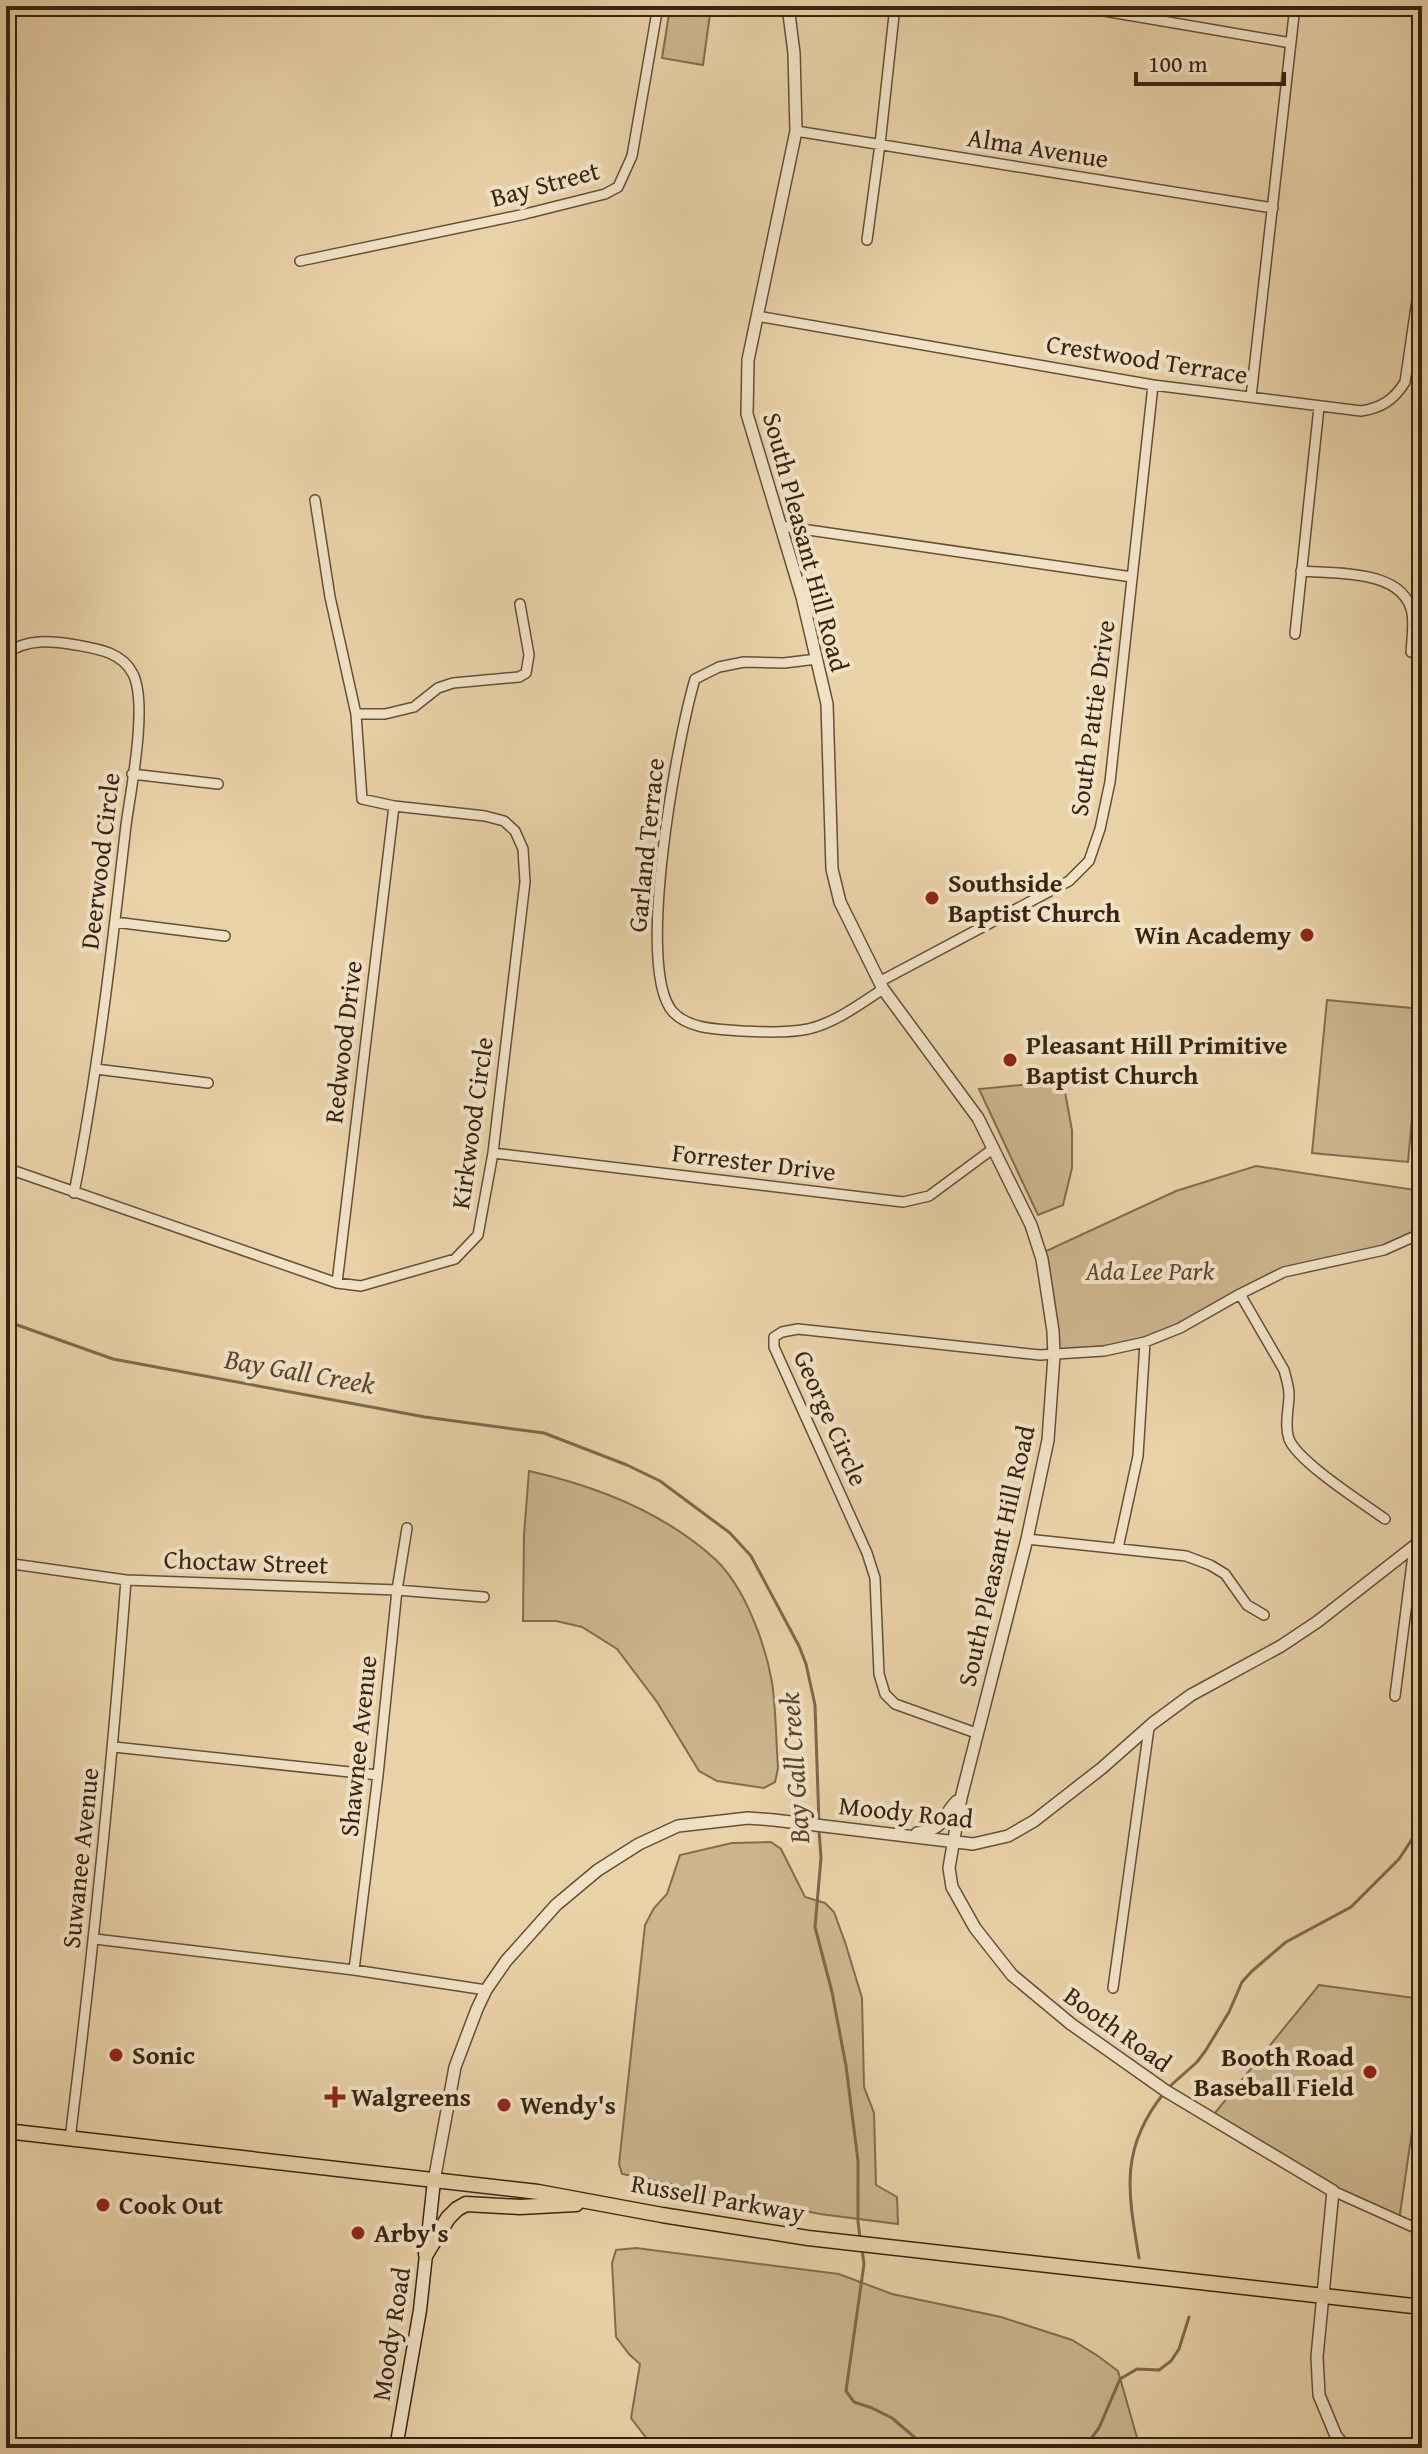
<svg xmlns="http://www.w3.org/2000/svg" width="1428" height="2454" viewBox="0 0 1428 2454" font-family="'Gentium Book Plus',serif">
  <rect width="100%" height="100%" fill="#e9d1a8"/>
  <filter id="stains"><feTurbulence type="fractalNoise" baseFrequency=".0025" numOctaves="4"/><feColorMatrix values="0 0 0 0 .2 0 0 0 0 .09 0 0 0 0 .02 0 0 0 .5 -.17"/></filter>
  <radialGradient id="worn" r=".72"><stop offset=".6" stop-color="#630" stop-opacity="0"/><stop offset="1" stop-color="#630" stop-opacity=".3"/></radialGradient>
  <path fill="#cbb48e" stroke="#816c50" stroke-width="2" d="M 670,8 L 710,14 L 703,65 L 662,58 Z
    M 1327,1000 L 1422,1009 L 1408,1162 L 1312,1153 Z
    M 1063,1081 L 1072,1130 L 1072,1168 L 1063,1205 L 1038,1215 L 979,1089 Z
    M 1256,1166 L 1422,1191 L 1422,1229 L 1384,1248 L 1283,1270 L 1179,1326 L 1145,1340 L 1103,1349 L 1057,1353 L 1049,1265 L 1044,1252 L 1176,1191 Z
    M 529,1471 C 596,1486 664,1512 716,1560 C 745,1588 765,1643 772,1682 C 776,1710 776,1740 778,1768 L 775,1782 L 764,1788 L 717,1781 L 699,1771 L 657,1702 L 617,1649 L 582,1627 L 556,1621 L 523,1621 L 524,1535 Z
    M 771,1842 L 781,1849 L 805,1897 L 825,1903 L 834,1912 L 845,1942 L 862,1998 L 864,2087 L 874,2113 L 876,2185 L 897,2197 L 898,2224 L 820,2214 L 622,2174 L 619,2164 L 645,1925 L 654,1908 L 667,1894 L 680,1855 L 732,1843 Z
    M 1319,1985 L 1422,1999 L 1422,2062 L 1399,2221 L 1333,2191 L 1210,2119 Z
    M 636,2248 L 839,2274 L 892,2294 L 1001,2317 L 1072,2340 L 1098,2356 L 1118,2371 L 1140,2448 L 654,2448 L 631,2418 L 640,2364 L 629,2354 L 616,2337 L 612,2263 L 616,2250 Z"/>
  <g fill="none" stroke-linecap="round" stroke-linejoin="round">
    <path stroke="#7d684d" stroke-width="3" d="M 6,1321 L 113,1359 L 425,1417 L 544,1433 L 627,1465 L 660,1481 L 730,1533 L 751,1556 L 799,1646 L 806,1664 L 815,1705 L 819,1823
      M 819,1830 L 821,1858 L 815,1927 L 832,1992 L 846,2066 L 858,2161 L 858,2222 L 860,2238
      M 1169,2087 L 1197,2062 L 1206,2050 L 1229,2012 L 1242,1982 L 1252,1971 L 1286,1942 L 1351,1907 L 1399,1859 L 1422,1824
      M 862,2249 L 864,2264 L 846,2391 L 854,2402 L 872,2408 L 892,2418 L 927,2448
      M 1139,2258 C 1128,2192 1119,2149 1164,2093
      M 1084,2448 L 1099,2428 L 1120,2379 L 1137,2369 L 1159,2370 L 1171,2361 L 1179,2349 L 1189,2317"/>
    <defs>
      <path id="minor" d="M 1075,6 L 1291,43
        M 796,131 L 1273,208
        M 867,240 L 880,144 L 895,6
        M 300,261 L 525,214 L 605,194 L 618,187 L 632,156 L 658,6
        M 757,316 L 1153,385 L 1361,411 C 1381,408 1394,400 1405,382 L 1422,266
        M 1251,397 L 1295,6
        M 781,526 L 1132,577
        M 1301,571 C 1336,574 1404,569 1412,613 C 1414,626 1412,639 1411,652
        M 1295,634 L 1319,407
        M 6,654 C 26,638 52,641 76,645 C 98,649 122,652 133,674 C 148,704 131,789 126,825 C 112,948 98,1071 74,1193
        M 817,659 L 784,663 L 744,662 L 719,667 L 695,679 C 678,736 634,969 673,1012 C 690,1030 719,1029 742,1031 C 764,1032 787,1033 808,1029 C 835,1023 860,1004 883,989
        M 356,714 L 385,714 L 414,707 L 438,688 L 453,683 L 519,677 L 526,673 L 529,655 L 520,604
        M 132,774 L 218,784
        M 115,922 L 225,936
        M 879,982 L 1069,881 L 1089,861 L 1100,829 L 1110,782 L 1153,385
        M 96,1069 L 208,1083
        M 493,1153 L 903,1202 L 929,1196 L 994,1148
        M 6,1168 L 337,1283 L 361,1286 L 455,1259 L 478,1235 L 493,1153 L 525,882 L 523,849 L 515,831 L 504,821 L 485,816 L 394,806 L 362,799 L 356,714 L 330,597 L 315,500
        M 337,1283 L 394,806
        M 1240,1294 L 1284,1370 C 1286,1378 1289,1386 1289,1395 C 1289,1409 1284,1425 1289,1439 C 1298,1462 1363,1503 1385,1519
        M 1027,1539 L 1186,1556 L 1210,1565 L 1225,1574 L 1247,1605 L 1264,1615
        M 1118,1548 L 1138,1456 L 1145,1342
        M 6,1563 L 126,1580 L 397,1590 L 484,1597
        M 1395,1696 L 1414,1547
        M 976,1733 L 895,1704 L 885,1694 L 879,1674 L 875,1578 L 867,1553 L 774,1347 L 774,1337 L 782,1332 L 798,1329 L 1040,1355 L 1104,1351 L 1145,1342 L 1180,1328 L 1240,1294 L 1284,1272 L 1384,1250 L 1422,1233
        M 114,1747 L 378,1775
        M 95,1939 L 354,1970 L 486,1990
        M 354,1970 L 378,1775 L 397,1590 L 407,1528
        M 1113,1988 L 1149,1728
        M 70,2139 C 93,1953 112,1767 126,1580
        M 1333,2191 L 1422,2231"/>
      <path id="tertiary" d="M 788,6 L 794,53 L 796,131 L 748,360 L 747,414 L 802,597 L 827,704 L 832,869 L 840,902 L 883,989 L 978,1118 L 1031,1225 L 1042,1259 L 1053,1331 L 1054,1356 L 1048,1440 L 1027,1539 L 961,1798 L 949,1868 L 952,1887 L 975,1928 L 1012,1975 L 1071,2024 L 1166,2091 L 1333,2191 L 1317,2357 L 1319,2395 L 1336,2436 L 1346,2448
        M 917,1833 C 946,1829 941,1817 957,1801
        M 434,2181 L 455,2067 L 477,2009 L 486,1990 L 506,1961 L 556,1905 L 598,1870 L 639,1844 L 678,1826 L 748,1818 L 774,1820 L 973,1844 L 1008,1836 L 1034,1821 L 1102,1768 L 1153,1723 L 1191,1695 L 1281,1646 L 1317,1622 L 1422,1540"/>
      <path id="secondary" d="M 396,2448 L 420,2310 L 434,2181"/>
      <path id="primary" d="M 6,2131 L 538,2192 L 662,2215 L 808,2238 L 1422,2307
        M 426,2254 L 448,2218 L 457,2209 L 466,2204 L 520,2207 L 576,2204"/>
    </defs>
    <use href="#minor" stroke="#644f37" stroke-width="12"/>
    <use href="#tertiary" stroke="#644f37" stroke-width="14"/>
    <use href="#secondary" stroke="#372411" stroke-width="15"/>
    <use href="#primary" stroke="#372411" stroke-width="17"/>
    <use href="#minor" stroke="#f1e1c6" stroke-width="9"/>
    <use href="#tertiary" stroke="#f1e1c6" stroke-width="11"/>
    <use href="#secondary" stroke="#f1e1c6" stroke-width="12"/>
    <use href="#primary" stroke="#e9d1a8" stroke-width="14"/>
  </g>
  <g fill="#8f2418" stroke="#f1e1c6" stroke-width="3">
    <circle cx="932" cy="898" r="8"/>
    <circle cx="1307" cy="935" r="8"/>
    <circle cx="1010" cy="1060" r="8"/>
    <circle cx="116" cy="2055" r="8"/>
    <circle cx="1370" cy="2072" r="8"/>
    <path d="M331 2085h8v8h8v8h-8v8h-8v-8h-8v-8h8z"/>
    <circle cx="504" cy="2105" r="8"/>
    <circle cx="103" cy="2205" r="8"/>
    <circle cx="358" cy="2233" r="8"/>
  </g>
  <g text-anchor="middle" stroke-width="8" stroke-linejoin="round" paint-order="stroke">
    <g font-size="26" fill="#372411" stroke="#f1e1c6">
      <text transform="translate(1038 148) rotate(9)" y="9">Alma Avenue</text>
      <text transform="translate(545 184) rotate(-15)" y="9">Bay Street</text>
      <text transform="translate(1147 359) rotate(9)" y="9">Crestwood Terrace</text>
      <text transform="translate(806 542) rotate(75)" y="9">South Pleasant Hill Road</text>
      <text transform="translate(1092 718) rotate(-82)" y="9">South Pattie Drive</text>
      <text transform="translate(646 845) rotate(-84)" y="9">Garland Terrace</text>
      <text transform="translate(100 861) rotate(-83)" y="9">Deerwood Circle</text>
      <text transform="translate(343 1042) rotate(-83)" y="9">Redwood Drive</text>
      <text transform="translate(472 1123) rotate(-82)" y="9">Kirkwood Circle</text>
      <text transform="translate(754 1162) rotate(7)" y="9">Forrester Drive</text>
      <text transform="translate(831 1418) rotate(66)" y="9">George Circle</text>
      <text transform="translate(996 1556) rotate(-77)" y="9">South Pleasant Hill Road</text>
      <text transform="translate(246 1562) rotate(2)" y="9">Choctaw Street</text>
      <text transform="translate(358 1746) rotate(-84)" y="9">Shawnee Avenue</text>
      <text transform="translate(906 1812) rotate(6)" y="9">Moody Road</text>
      <text transform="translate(80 1858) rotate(-84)" y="9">Suwanee Avenue</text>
      <text transform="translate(1118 2029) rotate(36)" y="9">Booth Road</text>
      <text transform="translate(718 2198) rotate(10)" y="9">Russell Parkway</text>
      <text transform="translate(391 2334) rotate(-81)" y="9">Moody Road</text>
    </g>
    <g font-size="26" font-weight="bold" fill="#372411" stroke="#f1e1c6" text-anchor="start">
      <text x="948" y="892">Southside<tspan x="948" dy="30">Baptist Church</tspan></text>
      <text x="1291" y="944" text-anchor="end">Win Academy</text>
      <text x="1026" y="1054">Pleasant Hill Primitive<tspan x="1026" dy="30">Baptist Church</tspan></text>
      <text x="132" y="2064">Sonic</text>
      <text x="1354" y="2066" text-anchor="end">Booth Road<tspan x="1354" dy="30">Baseball Field</tspan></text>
      <text x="351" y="2106">Walgreens</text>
      <text x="520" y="2114">Wendy's</text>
      <text x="119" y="2214">Cook Out</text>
      <text x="374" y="2242">Arby's</text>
    </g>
    <g font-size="26" font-style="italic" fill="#5c4830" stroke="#f1e1c6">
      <text x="1150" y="1280">Ada Lee Park</text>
    </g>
    <g font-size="28" font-style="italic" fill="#5a462f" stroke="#f1e1c6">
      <text transform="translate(300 1371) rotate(10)" y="10">Bay Gall Creek</text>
      <text transform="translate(794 1768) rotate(-94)" y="10">Bay Gall Creek</text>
    </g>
  </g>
  <rect width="1428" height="2454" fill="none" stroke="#e9d1a8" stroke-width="32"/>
  <rect x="8" y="8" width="1412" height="2438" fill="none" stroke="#372411" stroke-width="4"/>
  <rect x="16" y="16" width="1396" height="2422" fill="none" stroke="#372411" stroke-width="2"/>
  <path d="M1136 72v12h148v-12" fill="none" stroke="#372411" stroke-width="4"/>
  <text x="1148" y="72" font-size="24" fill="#372411" stroke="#f1e1c6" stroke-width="6" paint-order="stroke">100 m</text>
  <rect width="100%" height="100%" filter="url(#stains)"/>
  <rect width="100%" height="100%" fill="url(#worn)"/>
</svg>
